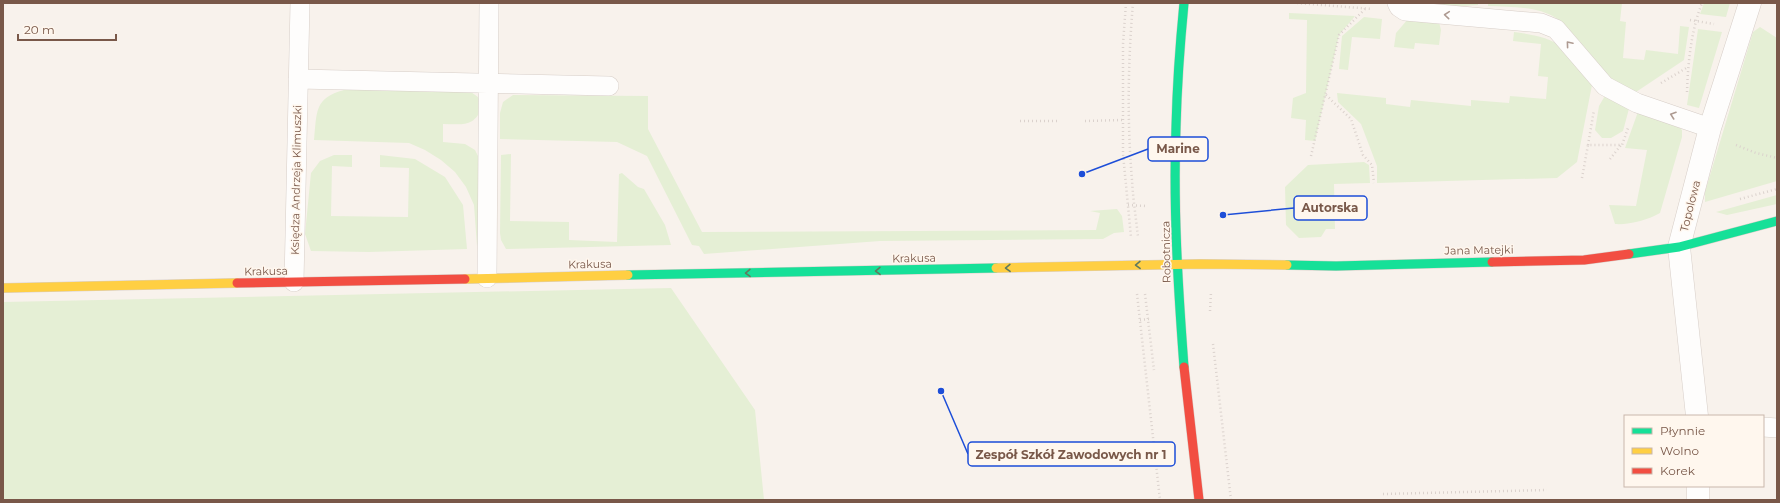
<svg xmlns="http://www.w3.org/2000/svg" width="1780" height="503" viewBox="0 0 1780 503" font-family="Montserrat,sans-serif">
  <rect width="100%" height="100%" fill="#f8f2ec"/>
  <path fill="#e5efd5" d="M 1400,3 L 1478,3 L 1478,5 L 1462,6 Z
    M 1488,3 L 1622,3 L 1620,21 L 1626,22 L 1623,58 L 1644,60 L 1646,50 L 1678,54 L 1680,26 L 1689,27 L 1684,60 L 1636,92 C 1627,87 1614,82 1607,75 C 1589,58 1577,33 1556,18 C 1538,6 1509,7 1488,6 Z
    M 1704,3 L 1730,3 L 1726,17 L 1700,14 Z
    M 1289,13 L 1355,16 L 1339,35 L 1315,141 L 1305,140 L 1306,120 L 1291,118 L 1293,98 L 1306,93 L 1307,20 L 1289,19 Z
    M 1364,17 L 1382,19 L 1380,39 L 1352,37 L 1348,70 L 1339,69 L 1342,36 Z
    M 1408,19 L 1439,22 L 1441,30 L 1439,45 L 1415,43 L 1414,49 L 1394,47 L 1396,33 Z
    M 1760,27 L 1777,38 L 1777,181 L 1705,202 L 1705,192 L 1753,32 Z
    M 1698,29 L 1722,32 L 1699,108 L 1687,105 Z
    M 1514,32 C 1529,34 1551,37 1563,48 C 1574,58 1583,74 1592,85 L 1577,162 L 1557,178 L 1377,183 L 1377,166 L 1361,124 L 1338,102 L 1337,93 L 1386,98 L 1386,104 L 1410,107 L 1411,100 L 1471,106 L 1471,100 L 1509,103 L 1510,96 L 1546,99 L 1548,77 L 1538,76 L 1541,44 L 1513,41 Z
    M 344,90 L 468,90 L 478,97 L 482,106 C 475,128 462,124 443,124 L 443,142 L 465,144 L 475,150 L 482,164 L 481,236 L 477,246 L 474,205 L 466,187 L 455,172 L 441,160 L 425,150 L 409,143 L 314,140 C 317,112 314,98 344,90 Z
    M 1606,94 L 1630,105 L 1623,131 L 1611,138 L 1602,138 L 1595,130 L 1599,106 Z
    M 513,95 L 648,96 L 648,129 L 702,232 L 1096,230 L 1100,213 L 1090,211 L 1117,209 L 1122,216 L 1124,232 L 1114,233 L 1103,239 L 880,241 L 704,254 L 699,246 L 692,245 L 647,156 L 617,142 L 500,139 L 500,113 L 503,102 Z
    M 1639,109 L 1669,117 L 1682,130 L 1682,137 L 1660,213 C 1648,220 1629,225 1615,224 L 1609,205 L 1636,206 L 1647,150 L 1625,148 Z
    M 511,154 L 510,221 L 569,222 L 569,240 L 617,242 L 619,174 L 622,173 L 638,187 L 644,189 L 665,225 L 671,245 L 506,249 L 501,240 L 500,233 L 501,155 Z
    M 334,155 L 352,155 L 352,167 L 332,166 L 331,216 L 408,217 L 409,168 L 380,167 L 380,155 L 415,159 L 445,177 L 463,205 L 467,249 L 369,252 L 311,251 L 305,234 L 311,173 L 320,161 Z
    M 1364,162 L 1369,165 L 1370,183 L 1334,184 L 1335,229 L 1326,229 L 1321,237 L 1299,238 L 1286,225 L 1285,187 L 1308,165 Z
    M 1777,195 L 1777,204 L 1727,215 L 1716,212 Z
    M 671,288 L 755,410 L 764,500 L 3,500 L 3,302 Z"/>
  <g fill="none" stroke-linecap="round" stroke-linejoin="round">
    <defs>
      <path id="lane" d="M 1397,3 L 1399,7 L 1405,11 L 1541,23 L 1556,29 L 1605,86 L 1637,103 L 1710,128
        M 298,79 L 609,86
        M 487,278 L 489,3
        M 294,282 L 300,3
        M 1763,427 L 1777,428"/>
      <path id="street" d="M 1697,416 L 1679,247 L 1710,128 L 1750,3
        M 1698,486 L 1698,500"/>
      <path id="fast" d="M 1184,3 C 1180,44 1177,86 1176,127 C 1173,207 1178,287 1184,367
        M 1629,254 L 1679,247 L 1777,221
        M 1287,265 L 1336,266 L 1492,262
        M 628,275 L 996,268"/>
      <path id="slow" d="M 996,268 L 1200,264 L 1287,265
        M 465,279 L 628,275
        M 3,288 L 237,283"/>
      <path id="jam" d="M 1492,262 L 1584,260 L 1629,254
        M 237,283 L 465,279
        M 1184,367 L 1199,500"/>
    </defs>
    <use href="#lane" stroke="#d7cec8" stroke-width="20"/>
    <use href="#street" stroke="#d7cec8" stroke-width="23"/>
    <use href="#fast" stroke="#d8cec8" stroke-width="10"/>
    <use href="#slow" stroke="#d8cec8" stroke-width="10"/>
    <use href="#jam" stroke="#d8cec8" stroke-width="10"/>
    <path stroke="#dbd2cd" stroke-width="2.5" stroke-dasharray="1 3" stroke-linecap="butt" d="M 1126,3 L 1123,44 L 1123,154 L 1131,237
      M 1133,3 C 1128,61 1127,121 1132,180 C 1133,199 1136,218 1138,237
      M 1297,3 L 1372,9
      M 1690,20 L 1714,24
      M 1661,83 L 1688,67
      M 1687,92 C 1688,62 1691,31 1702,3
      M 1326,95 L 1351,119 L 1363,155 L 1372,165 L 1374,183
      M 1020,121 L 1060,121
      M 1085,121 L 1122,120
      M 1588,145 L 1594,110
      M 1736,145 L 1756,153 L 1777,158
      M 1311,156 L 1339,35 L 1366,8
      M 1610,159 L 1621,145
      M 1582,178 L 1588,145 L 1622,145 L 1628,128
      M 1740,199 L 1777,189
      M 1128,205 L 1147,206
      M 1137,294 L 1160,500
      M 1145,294 L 1154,370
      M 1210,311 L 1211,292
      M 1140,320 L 1149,319
      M 1213,344 L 1231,500
      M 1383,494 L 1547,490"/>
    <use href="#lane" stroke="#fefdfc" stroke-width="19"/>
    <use href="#street" stroke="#fefdfc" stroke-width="22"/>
    <use href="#fast" stroke="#16e098" stroke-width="9"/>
    <use href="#slow" stroke="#ffcf43" stroke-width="9"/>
    <use href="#jam" stroke="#f24e42" stroke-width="9"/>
  </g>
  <defs><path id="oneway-chevron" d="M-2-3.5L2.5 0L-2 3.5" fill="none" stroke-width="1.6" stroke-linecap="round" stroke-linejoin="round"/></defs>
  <g stroke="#ae9a91">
    <use href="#oneway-chevron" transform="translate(1447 15) rotate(-175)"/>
    <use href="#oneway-chevron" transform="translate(1569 44) rotate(-130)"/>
    <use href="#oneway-chevron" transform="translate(1673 115) rotate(-161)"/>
  </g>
  <g stroke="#607a5d">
    <use href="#oneway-chevron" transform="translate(1138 265) rotate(179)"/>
    <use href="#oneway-chevron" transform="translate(1008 268) rotate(179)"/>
    <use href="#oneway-chevron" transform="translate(878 271) rotate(179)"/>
    <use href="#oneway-chevron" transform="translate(748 273) rotate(179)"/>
  </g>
  <g text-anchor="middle" stroke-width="3" stroke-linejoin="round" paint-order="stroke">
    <g font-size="11" fill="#795849" stroke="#fff7ee">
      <text transform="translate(296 180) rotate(-89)" y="4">Księdza Andrzeja Klimuszki</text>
      <text transform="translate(1690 206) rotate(-76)" y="4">Topolowa</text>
      <text transform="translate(1479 250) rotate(-1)" y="4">Jana Matejki</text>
      <text transform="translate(1166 252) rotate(-91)" y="4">Robotnicza</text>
      <text transform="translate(914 258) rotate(-1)" y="4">Krakusa</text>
      <text transform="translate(590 264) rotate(-1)" y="4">Krakusa</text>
      <text transform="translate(266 271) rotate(-1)" y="4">Krakusa</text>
    </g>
  </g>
  <path fill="none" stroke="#1d4ed8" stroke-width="1.5" d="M1082 174L1148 149M1223 215L1294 208M941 391L968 454"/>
  <g fill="#1d4ed8" stroke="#fff7ee" stroke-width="1.5">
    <circle cx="1082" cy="174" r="4"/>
    <circle cx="1223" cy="215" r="4"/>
    <circle cx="941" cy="391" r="4"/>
  </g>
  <g fill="#fff7ee" stroke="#1d4ed8" stroke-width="1.5">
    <rect x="1148" y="137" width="60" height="24" rx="4"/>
    <rect x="1294" y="196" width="73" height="24" rx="4"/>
    <rect x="968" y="442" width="207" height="24" rx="4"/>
  </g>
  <g font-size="12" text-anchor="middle" font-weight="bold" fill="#795849">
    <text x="1178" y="153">Marine</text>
    <text x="1330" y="212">Autorska</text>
    <text x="1071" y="459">Zespół Szkół Zawodowych nr 1</text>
  </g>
  <rect width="1780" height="503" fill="none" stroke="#795849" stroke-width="8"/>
  <rect x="1624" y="415" width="140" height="72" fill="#fff7ee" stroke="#c9b7ac"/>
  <rect x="1632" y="428" width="20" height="6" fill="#16e098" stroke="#c9b7ac"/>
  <text x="1660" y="435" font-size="12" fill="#795849">Płynnie</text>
  <rect x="1632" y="448" width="20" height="6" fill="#ffcf43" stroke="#c9b7ac"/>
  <text x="1660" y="455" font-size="12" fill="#795849">Wolno</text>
  <rect x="1632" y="468" width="20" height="6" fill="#f24e42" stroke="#c9b7ac"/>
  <text x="1660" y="475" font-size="12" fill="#795849">Korek</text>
  <path d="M18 34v6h98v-6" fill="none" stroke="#795849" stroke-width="2"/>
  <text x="24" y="34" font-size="12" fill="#795849" stroke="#fff7ee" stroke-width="3" paint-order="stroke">20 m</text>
</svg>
